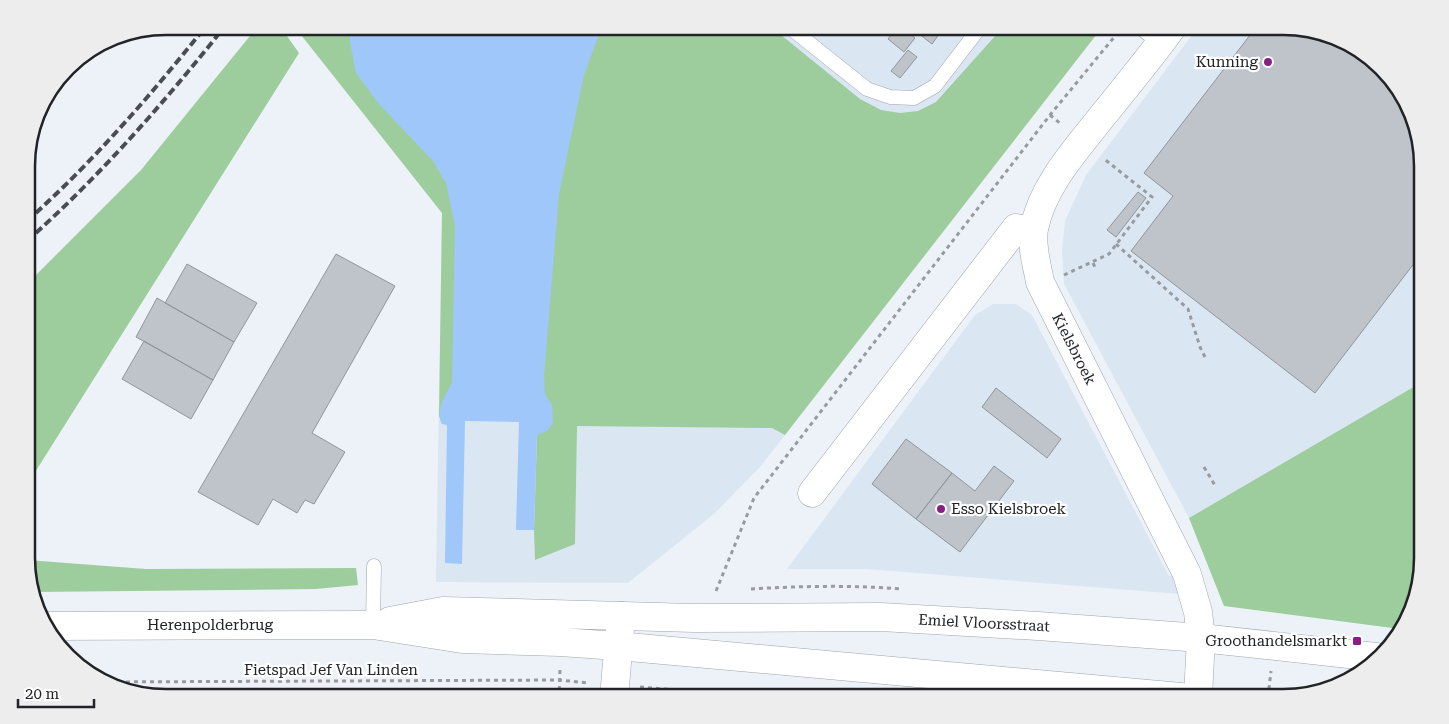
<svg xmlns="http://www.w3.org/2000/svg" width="1449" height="724" viewBox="0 0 1449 724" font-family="'Roboto Serif',serif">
  <rect width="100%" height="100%" fill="#ecf2f8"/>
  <path fill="#dae6f2" d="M 294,26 L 1103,26 L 760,467 L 715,513 L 628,583 L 436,582 L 442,213 Z
    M 1199,26 L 1283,26 L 1345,41 L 1394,81 L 1422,148 L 1422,382 L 1189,518 L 1064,284 L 1062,250 L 1065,221 L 1086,175 Z
    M 993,304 L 1016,304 L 1032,315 L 1169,576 L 1187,574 L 1193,595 L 867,569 L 787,569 L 975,315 Z
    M 536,688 L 537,698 L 166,698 L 127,689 Z"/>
  <path fill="#9dcd9c" d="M 258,26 L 280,26 L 299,53 L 27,485 L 27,284 L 141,170 Z
    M 294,26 L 372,26 L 468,191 L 465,421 L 442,424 L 439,416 L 442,213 Z
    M 550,26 L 770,26 L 860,99 L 881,110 L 900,113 L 918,111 L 936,102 L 1004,26 L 1099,26 L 1100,30 L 785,435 L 772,428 L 577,426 L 575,544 L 535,560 L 534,530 L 537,435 Z
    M 1422,382 L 1423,558 L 1408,620 L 1400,629 L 1224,606 L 1189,518 Z
    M 27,560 L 146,569 L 356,568 L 358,585 L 316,589 L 34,592 L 27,577 Z"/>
  <path fill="#9fc7fa" d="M 350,26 L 602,26 L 584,75 L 559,194 L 544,376 L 545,394 L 552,405 L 553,423 L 547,431 L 537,435 L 534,530 L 516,530 L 519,422 L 465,421 L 462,564 L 445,563 L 447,425 L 442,424 C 435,410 445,395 452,383 L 455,226 L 446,183 L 433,161 L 379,104 L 356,73 L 350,42 Z"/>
  <path fill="#bec4ca" stroke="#90969b" d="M 898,26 L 900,26 L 915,38 L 904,52 L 888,39 Z
    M 909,26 L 945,26 L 932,44 Z
    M 1257,26 L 1283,26 L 1345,41 L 1394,81 L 1422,148 L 1422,253 L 1315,393 L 1131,251 L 1173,196 L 1144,173 Z
    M 908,50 L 917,57 L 900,78 L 891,71 Z
    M 1138,192 L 1146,198 L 1116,237 L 1107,230 Z
    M 336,254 L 395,286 L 312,433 L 345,452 L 314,504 L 305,500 L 297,513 L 273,499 L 258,525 L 198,492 Z
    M 187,264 L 257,303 L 234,342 L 165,303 Z
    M 157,298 L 234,342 L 213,380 L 136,337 Z
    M 144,341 L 213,380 L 191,419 L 122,379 Z
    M 996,388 L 1061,439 L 1047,458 L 982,407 Z
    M 906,439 L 952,473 L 916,519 L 872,484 Z
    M 994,466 L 1014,481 L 960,552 L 916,519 L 952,473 L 975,491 Z"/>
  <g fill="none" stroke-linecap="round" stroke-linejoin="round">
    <defs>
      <path id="service" d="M 788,26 L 867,89 L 890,97 L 914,98 L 935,86 L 981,26
        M 1138,26 L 1160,43
        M 373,625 L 374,566"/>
      <path id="minor" d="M 1173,26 C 1150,58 1125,88 1100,119 C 1074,152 1042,187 1034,229 C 1031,246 1037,265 1040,282 L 1187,574 L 1198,612 L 1201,638 L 1198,697
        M 812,493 L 1016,228 L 1033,231
        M 614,698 L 621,616"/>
      <path id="tertiary" d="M 390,621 L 443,611 L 694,618 L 881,617 L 1038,626 L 1201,638 L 1376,657
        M 48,626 L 373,625 L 462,639 L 560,642 L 618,646 L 1181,697"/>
    </defs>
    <use href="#service" stroke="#9fa5ab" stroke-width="15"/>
    <use href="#minor" stroke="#9fa5ab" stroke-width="29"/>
    <use href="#tertiary" stroke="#9fa5ab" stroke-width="29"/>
    <path stroke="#979ba0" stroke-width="3" stroke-dasharray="4 4" stroke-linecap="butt" d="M 1050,115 L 1061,124
      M 1116,244 L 1188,309 L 1200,347 L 1205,357
      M 1093,263 L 1095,267
      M 1064,275 L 1109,254 L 1152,197 L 1103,158
      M 1204,467 L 1216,487
      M 751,589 C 801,586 852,585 902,589
      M 716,591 L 754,498 L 1050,115 L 1120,30
      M 102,682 L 559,680 L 589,683
      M 640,687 L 771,698
      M 1268,697 L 1271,671
      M 559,698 L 560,669
      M 658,698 L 659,689"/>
    <use href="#service" stroke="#fff" stroke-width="14"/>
    <use href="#minor" stroke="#fff" stroke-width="28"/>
    <use href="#tertiary" stroke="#fff" stroke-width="28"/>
    <path stroke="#494c50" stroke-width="4" stroke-dasharray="8 4" stroke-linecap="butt" d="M 27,221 C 93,162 151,95 206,26
      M 27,241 C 100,176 164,103 225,26"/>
  </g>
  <g fill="#891f84" stroke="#fff" stroke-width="2">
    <circle cx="1268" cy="62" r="5"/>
    <circle cx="941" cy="509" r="5"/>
    <rect x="1352" y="636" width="10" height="10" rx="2.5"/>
  </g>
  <g text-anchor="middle" stroke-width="4.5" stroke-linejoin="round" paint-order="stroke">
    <g font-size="15" fill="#212326" stroke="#fff" text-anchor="end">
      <text x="1258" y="67">Kunning</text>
      <text x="951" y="514" text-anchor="start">Esso Kielsbroek</text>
      <text x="1347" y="646">Groothandelsmarkt</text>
    </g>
    <g font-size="15" fill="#212326" stroke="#fff">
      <text transform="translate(1074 349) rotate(63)" y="5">Kielsbroek</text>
      <text transform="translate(984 623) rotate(3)" y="5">Emiel Vloorsstraat</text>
      <text x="210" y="630">Herenpolderbrug</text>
      <text x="331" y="675">Fietspad Jef Van Linden</text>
    </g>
  </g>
  <path d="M0 0H1449V724H0ZM166 35H1283A131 131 0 0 1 1414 166V558A131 131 0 0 1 1283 689H166A131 131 0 0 1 35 558V166A131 131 0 0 1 166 35Z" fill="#ededee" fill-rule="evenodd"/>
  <path fill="none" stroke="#212326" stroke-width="2.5" d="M166 35H1283A131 131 0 0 1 1414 166V558A131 131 0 0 1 1283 689H166A131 131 0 0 1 35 558V166A131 131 0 0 1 166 35Z"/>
  <path d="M18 699v8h76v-8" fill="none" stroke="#212326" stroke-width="2.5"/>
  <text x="25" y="699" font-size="15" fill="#212326" stroke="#ffffff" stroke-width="4" paint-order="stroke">20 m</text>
</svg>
